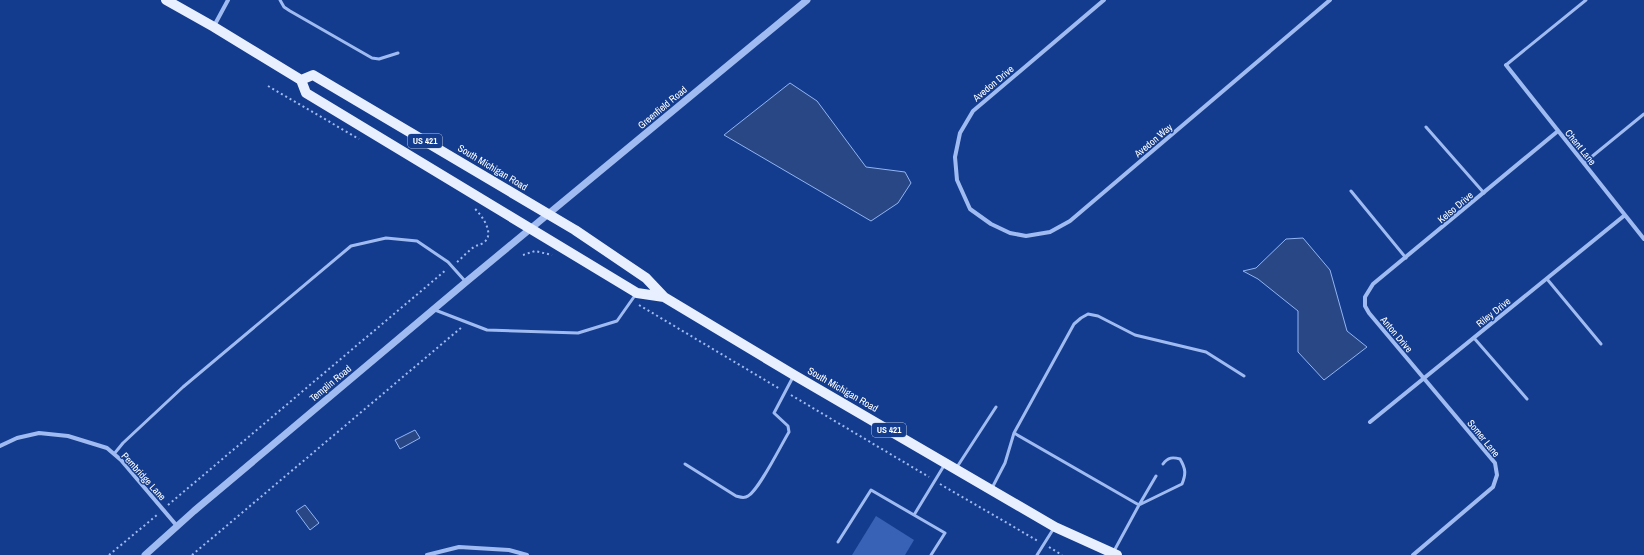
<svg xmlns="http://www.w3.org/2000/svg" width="1644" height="555" viewBox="0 0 1644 555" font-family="'Archivo Narrow',sans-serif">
  <rect width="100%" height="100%" fill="#143c8e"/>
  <path fill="#284784" stroke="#90b4f4" d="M 790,83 L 817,101 L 866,167 L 905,172 L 911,183 L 898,203 L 871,221 L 724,135 Z
    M 1303,238 L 1330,270 L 1347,331 L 1367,347 L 1324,380 L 1298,352 L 1298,311 L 1258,279 L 1243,271 L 1256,268 L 1286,239 Z
    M 415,430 L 420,438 L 400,449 L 395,440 Z
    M 305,505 L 319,523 L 310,530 L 296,511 Z"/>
  <path fill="#3862b5" d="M 876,516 L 914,540 L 905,555 L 852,555 Z"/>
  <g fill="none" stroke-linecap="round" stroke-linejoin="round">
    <path stroke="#9fbbf1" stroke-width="2" stroke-dasharray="2 3" stroke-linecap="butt" d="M 268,86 L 359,139
      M 523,255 L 535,251 L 552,255
      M 457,262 C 463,257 468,251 474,247 C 477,245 480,245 483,243 C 496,235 482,215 474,208
      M 639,305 L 780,389
      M 791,395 L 929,477
      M 940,484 L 1038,541
      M 168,505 L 446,270
      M 1049,547 L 1062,555
      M 109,555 L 157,515
      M 192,555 L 462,327"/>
    <path stroke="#9fbbf1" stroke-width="3" d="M 280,0 L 284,7 L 290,11 L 372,58 L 379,59 L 398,53
      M 1506,65 L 1586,0
      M 1426,127 L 1484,193
      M 1584,163 L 1644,114
      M 1351,191 L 1406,258
      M 1547,279 L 1601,344
      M 435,310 L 487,330 L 578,333 L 617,321 L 636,294
      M 1474,338 L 1527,399
      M 1014,433 L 1139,505 L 1114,551
      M 114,454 L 123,443 L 183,387 L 351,246 L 386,238 L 417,241 L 448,262 L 465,281
      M 685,464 L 736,496 C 740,497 744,499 748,496 C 759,490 781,445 789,432 L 788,426 L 774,413 L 793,377
      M 957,467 L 996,407
      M 992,488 L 1005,463 L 1014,433 L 1074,324 L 1081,318 L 1088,314 L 1098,316 L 1135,335 L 1206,352 L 1244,376
      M 1139,505 L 1182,484 C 1186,474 1186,469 1180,459 C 1173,457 1168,457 1163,464
      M 1139,505 L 1156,476
      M 838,542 L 871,490 L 914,515
      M 931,555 L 945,533 L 914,515 L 945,464
      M 1037,555 L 1054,528"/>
    <path stroke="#9fbbf1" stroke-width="4" d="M 1104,0 L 973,111 L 960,133 L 955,157 L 957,180 L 970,209 L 991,224 L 1010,233 L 1026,236 L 1050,232 L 1070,221 L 1330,0
      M 214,26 L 228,0
      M 1506,65 L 1644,239
      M 1370,422 L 1625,215
      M 0,446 L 17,438 L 39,433 L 68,436 L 107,448 L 121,460 L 177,526
      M 427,555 L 459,547 L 509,550 L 527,555
      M 1413,555 L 1493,487 L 1497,475 L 1495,463 L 1369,313 L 1365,306 L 1365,297 L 1373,284 L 1558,131"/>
    <path stroke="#9fbbf1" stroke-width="7" d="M 145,555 L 194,511 L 466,282 L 807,0"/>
    <path stroke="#e8efff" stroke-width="10" d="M 166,0 L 214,27 L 301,80 L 306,93 L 637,293 L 664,297
      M 301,80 L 313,75 L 575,230 L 646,278 L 664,297 L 794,375 L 1055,527 L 1117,555"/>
  </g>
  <g text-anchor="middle" stroke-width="3" stroke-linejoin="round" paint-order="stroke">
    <g fill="#143c8e" stroke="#b8c4dd" stroke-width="1">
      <rect x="408" y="134" width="34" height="14" rx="3"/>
      <rect x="872" y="423" width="34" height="14" rx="3"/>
    </g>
    <g font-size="9" font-weight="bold" fill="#fff">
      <text x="425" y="144">US 421</text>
      <text x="889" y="433">US 421</text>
    </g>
    <g font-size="10" fill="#fff" stroke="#143c8e">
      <text transform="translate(993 83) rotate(-40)" y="4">Avedon Drive</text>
      <text transform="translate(662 107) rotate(-40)" y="4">Greenfield Road</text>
      <text transform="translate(1153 140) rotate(-40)" y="4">Avedon Way</text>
      <text transform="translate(1581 147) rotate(51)" y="4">Chant Lane</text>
      <text transform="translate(493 167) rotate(31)" y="4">South Michigan Road</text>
      <text transform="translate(1455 207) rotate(-40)" y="4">Kelso Drive</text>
      <text transform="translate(1493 312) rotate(-39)" y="4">Riley Drive</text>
      <text transform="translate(1397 334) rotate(50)" y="4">Anton Drive</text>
      <text transform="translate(330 383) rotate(-40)" y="4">Templin Road</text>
      <text transform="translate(843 389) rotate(30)" y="4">South Michigan Road</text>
      <text transform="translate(1484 438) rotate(51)" y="4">Somer Lane</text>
      <text transform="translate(144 476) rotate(48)" y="4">Pembridge Lane</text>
    </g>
  </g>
</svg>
